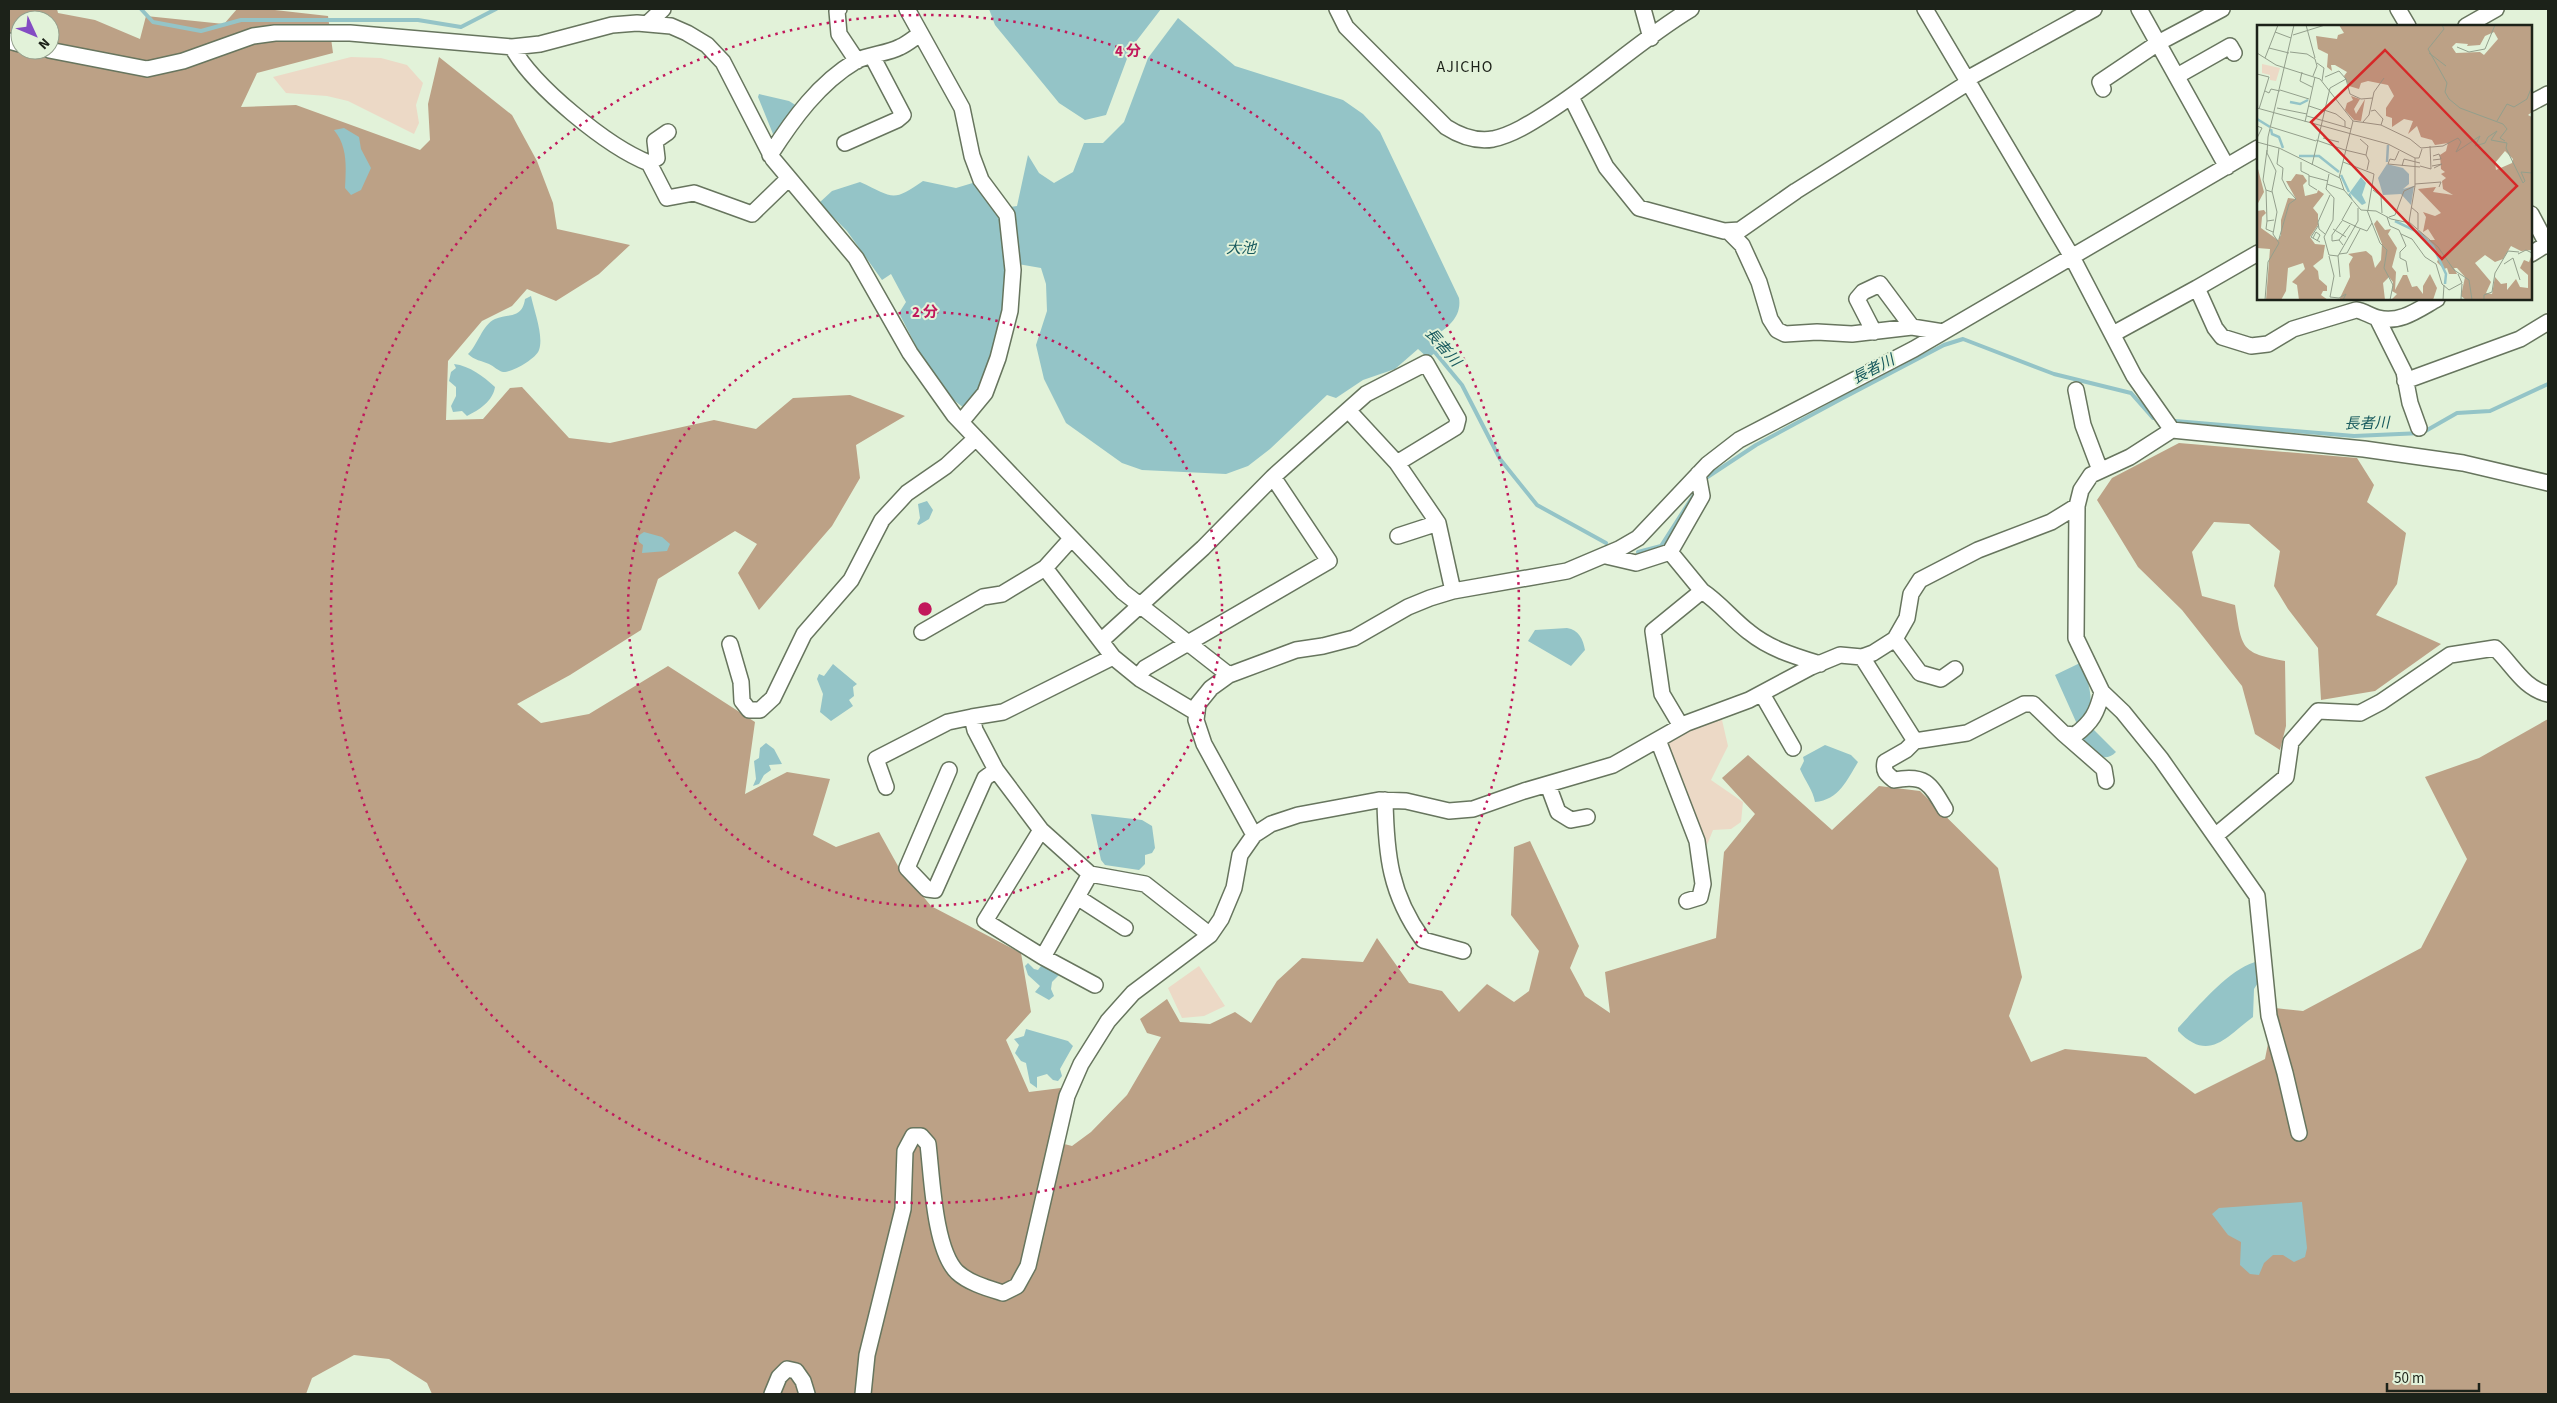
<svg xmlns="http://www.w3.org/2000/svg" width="2557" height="1403" viewBox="0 0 2557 1403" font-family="'Source Sans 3','Noto Sans JP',sans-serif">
  <rect width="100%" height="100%" fill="#e2f2d9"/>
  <path fill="#ecd9c6" d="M 351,57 L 381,58 L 407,65 L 423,83 L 416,105 L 419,123 L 414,134 L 348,101 L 327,96 L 286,93 L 273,77 Z
    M 1722,720 L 1728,746 L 1711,780 L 1743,802 L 1741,822 L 1731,829 L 1713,830 L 1707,845 L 1665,746 L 1685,729 Z
    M 1199,966 L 1225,1006 L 1204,1016 L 1182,1018 L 1168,988 Z"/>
  <path fill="#bca186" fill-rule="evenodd" d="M 9,9 L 57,9 L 58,13 L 95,20 L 140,39 L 146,16 L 224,24 L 237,9 L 266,9 L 328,16 L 333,53 L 257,73 L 241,107 L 296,105 L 420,150 L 430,140 L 428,104 L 439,57 L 512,115 L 537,161 L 553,203 L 557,229 L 630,245 L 599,274 L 556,301 L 527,289 L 512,306 L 482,321 L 448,361 L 446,420 L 483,419 L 510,388 L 522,387 L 569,438 L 610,443 L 714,420 L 756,429 L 793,398 L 850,395 L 905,416 L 856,445 L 860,478 L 832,526 L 759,610 L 738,573 L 757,544 L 735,531 L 658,579 L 641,630 L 570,675 L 517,704 L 541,723 L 589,714 L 668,666 L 755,722 L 745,794 L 787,772 L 830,779 L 813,835 L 836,847 L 879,832 L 898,866 L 931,906 L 1021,953 L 1031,1012 L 1006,1040 L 1029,1092 L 1061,1088 L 1049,1140 L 1072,1146 L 1091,1132 L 1127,1095 L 1161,1037 L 1147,1033 L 1140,1019 L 1167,999 L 1180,1022 L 1210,1024 L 1235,1012 L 1251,1023 L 1277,981 L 1302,958 L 1363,962 L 1377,938 L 1409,983 L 1442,991 L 1459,1012 L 1487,984 L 1514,1002 L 1529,991 L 1539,951 L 1511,915 L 1514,847 L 1530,841 L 1579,946 L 1570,968 L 1585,996 L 1610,1013 L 1605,972 L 1716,938 L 1724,852 L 1755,814 L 1722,778 L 1748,755 L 1832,830 L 1879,786 L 1920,791 L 1998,868 L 2022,977 L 2009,1016 L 2031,1062 L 2065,1049 L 2146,1057 L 2195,1094 L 2265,1059 L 2275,1008 L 2303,1011 L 2421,948 L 2467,859 L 2425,777 L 2479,758 L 2548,719 L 2548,1394 L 432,1394 L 427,1383 L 389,1359 L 354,1355 L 312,1378 L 306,1394 L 9,1394 ZM 20,20 L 50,20 L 50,50 L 20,50 Z
    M 2179,443 L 2357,458 L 2374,485 L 2367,502 L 2406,533 L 2397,584 L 2376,615 L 2441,644 L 2375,691 L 2321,700 L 2318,648 L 2288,609 L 2274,586 L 2280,551 L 2249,524 L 2214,522 L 2192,552 L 2202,596 L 2235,605 C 2242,648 2240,653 2285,661 L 2286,726 L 2280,750 L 2255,734 L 2242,686 L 2182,610 L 2138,567 L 2097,500 L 2112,478 Z"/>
  <path fill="#94c4c7" d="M 989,9 L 1161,9 L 1131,48 L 1106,115 L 1085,120 L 1059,103 L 995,25 Z
    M 1178,18 L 1235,66 L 1343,100 L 1363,114 L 1380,132 L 1459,298 C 1462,317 1448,327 1434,337 L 1442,348 L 1428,358 L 1418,349 L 1395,369 L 1363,380 L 1336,398 L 1327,395 L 1270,449 L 1248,466 L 1226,474 L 1142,470 L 1122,463 L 1066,423 L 1044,379 L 1036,345 L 1047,311 L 1046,284 L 1041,268 L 1018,264 L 1010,207 L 1017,206 L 1028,155 L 1039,173 L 1054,183 L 1073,172 L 1084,143 L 1103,143 L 1124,122 L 1148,58 Z
    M 759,94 L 789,101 L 797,106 L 777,134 L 773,134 L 758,97 Z
    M 344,128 L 359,137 L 361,149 L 371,168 L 361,190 L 351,195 L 345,188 C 346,167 348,147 334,130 Z
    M 923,181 L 956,188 L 976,182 L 1003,217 L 1008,255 L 1006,300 L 984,385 L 966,409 C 938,393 914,342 899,313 L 906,302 L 891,274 L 882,280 L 847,231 L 819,203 L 832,191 L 860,182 C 893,197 892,203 923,181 Z
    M 531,296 C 534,311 544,336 539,350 C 536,359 511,373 503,372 C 498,371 494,366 489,364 C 482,361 474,360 468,354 C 478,345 482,325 495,319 C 507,313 522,320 525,299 Z
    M 454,364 C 470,366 483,376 495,387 C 493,401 479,410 467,416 L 462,411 L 453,412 L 451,406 L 456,396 L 456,387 L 449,381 L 451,372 L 456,368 Z
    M 927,501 L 933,510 L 929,519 L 919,525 L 917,524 L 920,518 L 918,504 Z
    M 644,532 L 662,537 L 670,544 L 667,551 L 642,553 L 643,545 L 639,542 L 638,536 Z
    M 1567,628 C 1579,630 1583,639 1585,650 L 1571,666 L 1528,641 L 1535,630 Z
    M 2080,663 C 2089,680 2100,713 2077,724 L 2055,675 Z
    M 833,664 L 857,684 L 853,687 L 854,696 L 849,700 L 853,706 L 831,721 L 820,712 L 823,694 L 817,679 L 819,674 L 824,676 Z
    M 2093,729 L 2116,752 C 2102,766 2091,749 2080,739 L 2086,731 L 2089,733 Z
    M 766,743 L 774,749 L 782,764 L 769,765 L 771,770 L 764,775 L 759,784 L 753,786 L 756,779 L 754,761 L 759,758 L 760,748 Z
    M 1825,745 L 1851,755 L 1858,762 C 1847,780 1839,800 1815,802 C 1813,790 1805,781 1800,769 L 1804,761 L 1803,757 Z
    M 1091,814 L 1142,820 L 1152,826 L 1155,848 L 1152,853 L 1145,855 L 1145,864 L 1139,870 L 1105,865 L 1101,860 Z
    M 2259,961 L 2261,978 L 2254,989 L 2253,1017 C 2226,1037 2209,1063 2178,1031 L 2178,1028 C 2198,1007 2230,967 2259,961 Z
    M 1028,963 L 1034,969 L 1038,970 L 1041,966 L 1060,974 L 1052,982 L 1051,989 L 1054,996 L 1049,1000 L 1035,992 L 1040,986 L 1028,975 L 1025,966 Z
    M 1026,1029 L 1068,1041 L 1073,1046 L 1060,1069 L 1062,1076 L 1058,1081 L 1053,1080 L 1047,1074 L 1037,1077 L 1037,1088 L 1030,1083 L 1026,1063 L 1021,1061 L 1015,1053 L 1019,1045 L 1014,1039 L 1024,1036 Z
    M 2302,1202 L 2307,1248 L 2305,1257 L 2294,1262 L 2283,1255 L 2273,1255 L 2264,1263 L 2259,1275 L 2250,1274 L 2240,1265 L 2241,1242 L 2228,1235 L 2212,1214 L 2219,1208 Z"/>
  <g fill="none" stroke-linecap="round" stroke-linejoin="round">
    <path stroke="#94c4c7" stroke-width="4" d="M 141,9 L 153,22 L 201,31 L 241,20 L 418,20 L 461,27 L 496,9
      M 1433,350 L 1462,385 L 1500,459 L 1537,505 L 1606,543
      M 2175,421 L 2354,436 L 2422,433 L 2457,413 L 2490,411 L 2548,384
      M 1703,480 L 1756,445 L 1841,399 L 1944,345 L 1963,339 L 2054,374 L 2131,393 L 2153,418
      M 1638,552 L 1661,546 L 1697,490"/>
    <defs>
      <path id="minor" d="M 839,9 L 837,11 L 839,34 L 857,61
        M 907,9 L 962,108 L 972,156 L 981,180 L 1007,215 L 1013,270 L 1010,311 L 998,358 L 985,393 L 961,422
        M 1337,9 L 1346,27 L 1446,127 C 1460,136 1475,142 1493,139 C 1512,135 1531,123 1548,112 C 1597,81 1641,39 1691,9
        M 1643,9 L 1651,38
        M 1925,9 L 2072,257 L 2134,376 L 2172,430
        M 2139,9 L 2227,167
        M 2398,9 L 2408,26
        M 648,23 L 663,9
        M 2466,26 L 2496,9
        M 9,41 L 20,44
        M 512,47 C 533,86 608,147 649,163 L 667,198 L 694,193 L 752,214 L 788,179
        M 49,50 L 147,69 L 183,61 L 253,36 L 275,33 L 350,33 L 512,47 L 540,44 L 612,25 L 637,23 L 671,26 L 687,33 L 707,45 L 723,62 L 773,159 L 856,258 L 910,353 L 954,415 L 1123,592 L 1229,675
        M 2177,76 L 2230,46 L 2234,53
        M 1967,79 L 2094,9
        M 2103,89 L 2100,82 L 2158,43 L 2222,9
        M 1571,97 L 1606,167 L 1639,208 L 1724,231 L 1740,230 L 1796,191 L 1969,82
        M 2531,103 L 2548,94
        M 845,143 L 897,120 L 903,115 L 872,56
        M 770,155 C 793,119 819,83 856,61 C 869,54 887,54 900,47 C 907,44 914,38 920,34
        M 649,163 L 657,158 L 655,141 L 668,132
        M 2531,214 L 2548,246
        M 1728,231 L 1742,245 L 1759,282 L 1770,319 L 1777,330 L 1785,334 L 1817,332 L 1852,334 L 1912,327 L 1943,332
        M 2531,254 L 2547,244
        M 2197,288 L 2258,253
        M 2377,318 L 2404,372 L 2410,403 L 2419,428
        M 1874,332 L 1857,299 L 1863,292 L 1880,284 L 1912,327
        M 2113,334 L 2197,288 L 2215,328 L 2222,337 L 2251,346 L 2268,344 L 2293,329 L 2356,310 C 2364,311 2370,316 2378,318 C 2400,324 2419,309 2437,299
        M 2405,381 L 2520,339 L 2548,322
        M 2076,390 L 2083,425 L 2100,470
        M 1348,410 L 1397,463
        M 2077,506 L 2076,638 L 2102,692 L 2123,712 L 2161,759 L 2257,896 L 2269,1016 L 2285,1073 L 2299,1133
        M 1398,536 L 1438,523
        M 1670,552 L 1702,591 L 1653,631 L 1662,694 L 1681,726
        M 1606,556 L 1636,563 L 1670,552 L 1702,496 L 1698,474
        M 1045,568 L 1113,657 L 1140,679 L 1197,713
        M 1702,591 C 1720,603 1732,619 1749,632 C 1770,649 1794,656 1820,664
        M 922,632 L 983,597 L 1002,594 L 1045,568 L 1071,539
        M 1895,639 L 1920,673 L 1941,679 L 1955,669
        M 1102,640 L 1203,548 L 1273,477 L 1366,394 L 1426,363 L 1458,419 L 1456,427 L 1397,463 L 1438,523 L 1453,591
        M 730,644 L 741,682 L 742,701 L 749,710 L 760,710 L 773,698 L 804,634 L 851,580 L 882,520 L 907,493 L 946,466 L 976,438
        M 1113,657 L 1003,712 L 972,717 L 975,730 L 996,770 L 1041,830 L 1090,874 L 1145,884 L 1210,935
        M 1862,657 L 1915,741 L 1967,733 L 2024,704 L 2033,704 L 2064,734 L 2075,735 C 2092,722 2097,713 2102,692
        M 1138,677 L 1145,668 L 1329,561 L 1273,477
        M 1762,694 L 1793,748
        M 2064,734 L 2104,769 L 2106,781
        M 1658,740 L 1697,841 L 1703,884 L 1700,897 L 1687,901
        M 1915,741 L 1906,750 L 1885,762 C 1883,772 1887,774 1894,780 C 1925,774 1930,783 1945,809
        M 949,770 L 907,868 L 927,889 L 935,890 L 985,778 L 996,770
        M 1548,785 L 1558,812 L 1571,820 L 1587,817
        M 886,787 L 876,759 L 948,722 L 972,717
        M 1385,800 C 1386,855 1390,894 1423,940 L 1463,951
        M 1041,830 L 985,921 L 1043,957 L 1090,874
        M 1254,835 L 1204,744 L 1196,720 L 1198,704 L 1211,688 L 1229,675 L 1296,650 L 1323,646 L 1354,638 L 1408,607 L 1430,598 L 1453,591 L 1567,571 L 1619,549 L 1638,538 L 1708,464 L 1739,440 L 1914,349 L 2258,148
        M 2215,836 L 2286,777 L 2291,742 L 2318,711 L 2360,713 L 2381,702 L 2450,655 L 2495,648 C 2513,665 2523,688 2548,694
        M 1077,897 L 1125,928
        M 1043,957 L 1095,985
        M 772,1394 L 779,1377 L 787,1369 L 796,1371 L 803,1381 L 807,1394
        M 863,1394 L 867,1355 L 903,1209 L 905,1151 L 913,1136 L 921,1136 L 928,1144 C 932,1176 934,1249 957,1272 C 969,1283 987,1288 1003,1293 L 1017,1286 L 1028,1266 L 1067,1096 L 1081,1064 L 1108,1021 L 1133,993 L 1210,935 L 1221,919 L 1234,888 L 1240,855 L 1254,835 L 1271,824 L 1298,815 L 1379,800 L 1406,801 L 1449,811 L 1473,809 L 1524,791 L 1613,765 L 1687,723 L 1749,700 L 1811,667 L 1840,655 L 1862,657 L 1873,653 L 1895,639 L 1907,618 L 1911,594 L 1920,580 L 1978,550 L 2051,522 L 2077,506 L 2081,490 L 2091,475 L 2130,457 L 2172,430 L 2364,449 L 2463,463 L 2548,483"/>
    </defs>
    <use href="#minor" stroke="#67755e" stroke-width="18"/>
    <use href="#minor" stroke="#fff" stroke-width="15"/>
  </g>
  <g fill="none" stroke="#c2185b" stroke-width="2.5" stroke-dasharray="2.5 5">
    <circle cx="925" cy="609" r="297"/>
    <circle cx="925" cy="609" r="594"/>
  </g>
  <g text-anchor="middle" stroke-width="4" stroke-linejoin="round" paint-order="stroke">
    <g font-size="15" font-style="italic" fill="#17595d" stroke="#e2f2d9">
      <text x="1241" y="253">大池</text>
      <text transform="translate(1443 347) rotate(49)" y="5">長者川</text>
      <text transform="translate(1873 369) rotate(-27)" y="5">長者川</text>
      <text transform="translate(2367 423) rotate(-1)" y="5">長者川</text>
    </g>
    <g font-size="16" letter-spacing="1" fill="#1c2219" stroke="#e2f2d9">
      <text x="1465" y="72">AJICHO</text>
    </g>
  </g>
  <g transform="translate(2257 25)">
    <rect width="275" height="275" fill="#e2f2d9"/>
    <path d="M 5,39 L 23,43 L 19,56 L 13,55 L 13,50 L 5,48 Z" fill="#ecd9c6"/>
    <path d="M 82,0 L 275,0 L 275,87 L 271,90 L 275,92 L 275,225 L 264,226 L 254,221 L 246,234 L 238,237 L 228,230 L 218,238 L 234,257 L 229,268 L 235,269 L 238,252 L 244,259 L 250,258 L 250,265 L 259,254 L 263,262 L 271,263 L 271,250 L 263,243 L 267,235 L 272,237 L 275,229 L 275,275 L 209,275 L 204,271 L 208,252 L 200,243 L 197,243 L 200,249 L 192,249 L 190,243 L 187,244 L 180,237 L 183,230 L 169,215 L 178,215 L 171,204 L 166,207 L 169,192 L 166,187 L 178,191 L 184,188 L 161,164 L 179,162 L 176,167 L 196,170 L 186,164 L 185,156 L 189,153 L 184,149 L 188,147 L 184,144 L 183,130 L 189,126 L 191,118 L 178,120 L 175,115 L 164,112 L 160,101 L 151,109 L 156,96 L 147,94 L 135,102 L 135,93 L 129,91 L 129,83 L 137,71 L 131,60 L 111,56 L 104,58 L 102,64 L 92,61 L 87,51 L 90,47 L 78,40 L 74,40 L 75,46 L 70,42 L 71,29 L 61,24 L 59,11 L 80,14 L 81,10 L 87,8 ZM 237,7 L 241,14 L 227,30 L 223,27 L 199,28 L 195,22 L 199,18 L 211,19 L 210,21 L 223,20 L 228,11 ZM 248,126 L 256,134 L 255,138 L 239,145 L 238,138 ZM 94,71 L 103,74 L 97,84 L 99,89 L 108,74 L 104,96 L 97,95 L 88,85 L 90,78 L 96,75 ZM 0,140 L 7,167 L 0,180 ZM 39,149 L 46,150 L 50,156 L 46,160 L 48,171 L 60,168 L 61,165 L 67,169 L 56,183 L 61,189 L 61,200 L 53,212 L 58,219 L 68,220 L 66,233 L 56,241 L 61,246 L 62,254 L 70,261 L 70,266 L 66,266 L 64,270 L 71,275 L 42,275 L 40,260 L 35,257 L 48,244 L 46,238 L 31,243 L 29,266 L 24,275 L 9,275 L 13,224 L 0,223 L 0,186 L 7,185 L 9,188 L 5,192 L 4,203 L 21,215 L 24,210 L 24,195 L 31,173 L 39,174 L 29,156 L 34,156 ZM 120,195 L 128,205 L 134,204 L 131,209 L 140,223 L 135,242 L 139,247 L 138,265 L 146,250 L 150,250 L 155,262 L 160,261 L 166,269 L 166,261 L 173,249 L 180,263 L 176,275 L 134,275 L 140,269 L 135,266 L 136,257 L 132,252 L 126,258 L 128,275 L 82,275 L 93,252 L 92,239 L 96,232 L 91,229 L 109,226 L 115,231 L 118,243 L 124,235 L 125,219 L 117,199 Z" fill="#bca186" fill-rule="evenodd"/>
    <path d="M 130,139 L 146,143 L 152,149 L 152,159 L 146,164 L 157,161 L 154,180 L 144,169 L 126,170 L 121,153 ZM 104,152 L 109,158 L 105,170 L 109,178 L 105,180 L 93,168 L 96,175 L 91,170 Z" fill="#94c4c7"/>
    <path fill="none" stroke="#94c4c7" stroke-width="2.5" d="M 33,77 L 43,79 L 51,75M 0,94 L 13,102M 14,104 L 15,109 L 22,112 L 26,123M 42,131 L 62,131 L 82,147M 130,137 L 131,120M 84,150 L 92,167M 138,196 L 163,208 L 176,221 L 189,249 L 188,259"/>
    <path fill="none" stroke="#939f8c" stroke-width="1" d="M 49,0 L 58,33M 185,0 L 187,4 L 171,24 L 190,58 L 188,67 L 192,74 L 203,83 L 246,99 L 250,104 L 243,113 L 248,116M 18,7 L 34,13M 36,10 L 68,0M 200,22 L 212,27 L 228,24 L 238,0M 12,23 L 32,28M 33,27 L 50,29 L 58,34 L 60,41 L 56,51M 0,28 L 19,40 L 63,54 L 96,96 L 124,100 L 153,114 L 164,123 L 186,121 L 201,113 L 204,117 L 199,127 L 223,111 L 218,121 L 228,118 L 231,112 L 240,106 L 234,115 L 250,118 L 249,123 L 266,158 L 268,156 L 264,147 L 275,148M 172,28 L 189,41M 8,33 L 21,0M 60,38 L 67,43 L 65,56M 45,47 L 43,56 L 55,62M 0,49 L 12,52 L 2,84M 68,52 L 82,46 L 89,54M 73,63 L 89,54 L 93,69 L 104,74 L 116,73M 23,65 L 52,74M 8,66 L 12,68 L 14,64 L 23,66M 52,81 L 67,86M 0,83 L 131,119 L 158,133 L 162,133 L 165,124M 20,83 L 50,89M 67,85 L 79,89 L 88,96 L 88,102 L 94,104M 114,86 L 118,85 L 126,94 L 124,100M 50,91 L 88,102M 240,96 L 250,79 L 257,82 L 270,74 L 275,61M 48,97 L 58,52M 106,97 L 112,90 L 117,67 L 127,53M 0,101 L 5,103 L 0,113M 14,102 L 59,116M 66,113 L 82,117M 103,114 L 111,121 L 109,130M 59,115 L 88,125M 0,117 L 22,123 L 83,153 L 87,165 L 104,185 L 119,186 L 134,194 L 153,198M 10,125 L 6,155 L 9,165 L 15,167M 88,125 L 109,130 L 112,136 L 110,145M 142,126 L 138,135 L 133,134 L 131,139 L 163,142M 176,131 L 182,129 L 184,134 L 176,135M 158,133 L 158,161 L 152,197 L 181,222 L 197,245 L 212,255 L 215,275M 44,137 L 44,146 L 52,150 L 52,160 L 60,165M 86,137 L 117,149 L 111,185M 55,140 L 73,63M 145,141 L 147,134 L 163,138M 163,141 L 174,144 L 173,121M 175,141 L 185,139 L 177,143M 72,149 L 69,164 L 77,173 L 76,195 L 67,212 L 72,230 L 81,231M 52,151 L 71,156M 82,153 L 96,96M 70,159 L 87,165M 158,159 L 184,157 L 182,162M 9,165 L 10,196M 116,165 L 124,171 L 125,188M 95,177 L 85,195 L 98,201M 154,182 L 161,188 L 161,204M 130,192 L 133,201 L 142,205 L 149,221 L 143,227 L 143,233 L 149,236 L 151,247M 132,192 L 138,190 L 147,166 L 158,161M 85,196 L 75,210 L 75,216 L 82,215 L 86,220M 115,198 L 123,218 L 130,225 L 127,243 L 136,260 L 133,275M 61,201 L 54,212 L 63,217M 97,201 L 110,206 L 115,198 L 110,185M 76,204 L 89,212M 16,207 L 9,204 L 10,196 L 17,195M 68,209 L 62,204 L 61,197 L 73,170M 144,209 L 155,214 L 168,232 L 179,239 L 185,259 L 192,265 L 205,258 L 201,249M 56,213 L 59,207 L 63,210 L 60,216M 22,214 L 32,179 L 39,174 L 30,164 L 25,154 L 26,143 L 20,139 L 22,123M 82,215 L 93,200M 82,229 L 90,228 L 103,204M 261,229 L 269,225 L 275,228M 72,231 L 77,251 L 73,272 L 82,273 L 89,269 L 86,275M 247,239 L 256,233 L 263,255M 83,252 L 81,231 L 101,196 L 101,183M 204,274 L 205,259M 8,275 L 11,237 L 22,218 L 16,209 L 20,187 L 15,166 L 19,146 L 10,128 L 11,112 L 37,0M 186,275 L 187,260M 227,275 L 227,270 L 235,267 L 238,248 L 251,226 L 262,227"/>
    <path fill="#d62828" fill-opacity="0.15" stroke="#d62828" stroke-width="2.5" d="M 128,25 L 260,161 L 185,234 L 54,97 Z"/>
    <rect width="275" height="275" fill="none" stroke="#1c2219" stroke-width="2.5"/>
  </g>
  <circle cx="925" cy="609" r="8" fill="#c2185b" stroke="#e2f2d9" stroke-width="2.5"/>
  <g font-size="15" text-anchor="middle" font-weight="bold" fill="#c2185b" stroke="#e2f2d9" stroke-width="4" stroke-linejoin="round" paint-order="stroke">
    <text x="1128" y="56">4 分</text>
    <text x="925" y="317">2 分</text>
  </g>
  <rect width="2557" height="1403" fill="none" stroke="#1c2219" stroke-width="20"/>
  <g transform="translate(35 35) rotate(134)"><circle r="24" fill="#e2f2d9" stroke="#939f8c"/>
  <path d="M0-4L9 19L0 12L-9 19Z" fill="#844cc3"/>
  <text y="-8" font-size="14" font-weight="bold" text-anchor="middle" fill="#1c2219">N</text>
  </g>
  <path d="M2387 1383v8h92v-8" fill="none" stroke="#1c2219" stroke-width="2.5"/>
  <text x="2394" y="1383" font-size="15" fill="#1c2219" stroke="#e2f2d9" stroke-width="4" paint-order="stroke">50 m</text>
</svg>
